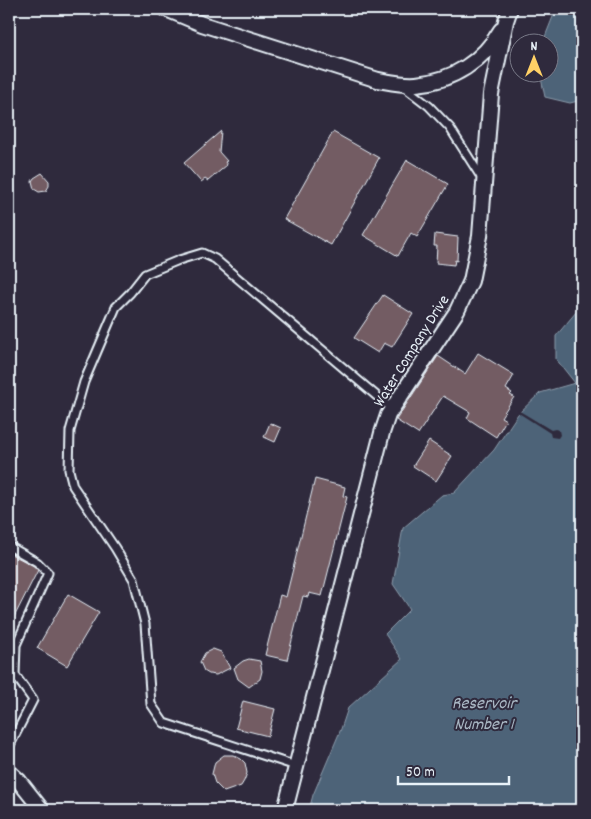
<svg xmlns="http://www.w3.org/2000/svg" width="591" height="819" viewBox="0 0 591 819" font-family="Dekko,sans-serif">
  <rect width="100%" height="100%" fill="#2f2a3d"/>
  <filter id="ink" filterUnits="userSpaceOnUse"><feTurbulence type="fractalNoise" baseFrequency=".02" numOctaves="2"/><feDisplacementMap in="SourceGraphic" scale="10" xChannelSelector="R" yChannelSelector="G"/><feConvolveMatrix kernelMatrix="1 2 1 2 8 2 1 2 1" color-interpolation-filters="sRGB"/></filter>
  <g filter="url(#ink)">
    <path fill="#4d6378" stroke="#8b9cab" d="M 556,9 L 582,9 L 582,100 L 570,103 L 545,97 L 540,73 L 548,72 L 548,42 L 543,42 Z
      M 582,305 L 582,810 L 309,810 L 313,795 L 341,729 L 348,708 L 402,659 L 385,634 L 410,609 L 393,584 L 403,528 L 442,495 L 454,493 L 494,450 L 518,414 L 540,393 L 575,383 L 556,359 L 556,336 Z"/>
    <path fill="#2f2a3d" d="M 518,410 L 551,430 L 555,429 L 559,430 L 560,435 L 558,438 L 551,437 L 550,433 L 517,412 Z"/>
    <path fill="#735b64" stroke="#e8f1f8" d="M 221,131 L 219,152 L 227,161 L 225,162 L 227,165 L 208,181 L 205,179 L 201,182 L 184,163 Z
      M 333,132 L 379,158 L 331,245 L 284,219 Z
      M 407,160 L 448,184 L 417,237 L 411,233 L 398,256 L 363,235 Z
      M 42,173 L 49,181 L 49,186 L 46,191 L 39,192 L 34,189 L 32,181 L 34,178 Z
      M 435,234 L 458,237 L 457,261 L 455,260 L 454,265 L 436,263 L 437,246 L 434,246 Z
      M 383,295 L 413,314 L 392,347 L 384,343 L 378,353 L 354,338 Z
      M 478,353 L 514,375 L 506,389 L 512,393 L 510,395 L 514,397 L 501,417 L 506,420 L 496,437 L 467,418 L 470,412 L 443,396 L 418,434 L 396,420 L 438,356 L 465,374 Z
      M 270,423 L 281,428 L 275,442 L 264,437 Z
      M 429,441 L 452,456 L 436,481 L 413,466 Z
      M 315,479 L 345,487 L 343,496 L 347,497 L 322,596 L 309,593 L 308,597 L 303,596 L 287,660 L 265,655 L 280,595 L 286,597 Z
      M 9,553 L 34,566 L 38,570 L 9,627 Z
      M 68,594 L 99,612 L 67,666 L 37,648 Z
      M 213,649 L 221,652 L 230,668 L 216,675 L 209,674 L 204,671 L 200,662 L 205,653 Z
      M 249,659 L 260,661 L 262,671 L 260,679 L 249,687 L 238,679 L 234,668 L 243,661 Z
      M 243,701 L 275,709 L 268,736 L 236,728 Z
      M 224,755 L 233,755 L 241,759 L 245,763 L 247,773 L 244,781 L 241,786 L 224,792 L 215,783 L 212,774 L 215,762 Z"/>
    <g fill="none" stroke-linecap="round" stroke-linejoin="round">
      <defs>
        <path id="service" d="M 403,86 L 429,106 L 450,128 L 483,180
          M 9,546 L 37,562 L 48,573 L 16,645 L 15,675 L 33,700 L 9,747
          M 296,766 L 164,723 L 151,704 L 145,624 L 134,580 L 115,548 L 73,486 L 69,470 L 70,431 L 84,382 L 116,307 L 130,293 L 145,274 L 179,260 L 202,253 L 215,259 L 392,409"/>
        <path id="minor" d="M 166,9 L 202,24 L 378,80 C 390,82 403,85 416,84 C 453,81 483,61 501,30
          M 9,772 L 19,781 L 42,810
          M 285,810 L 382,433 L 388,415 L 457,311 L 471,281 L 480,236 L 491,94 L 506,21 L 510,9"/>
      </defs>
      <use href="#service" stroke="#e8f1f8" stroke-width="11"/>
      <use href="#minor" stroke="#e8f1f8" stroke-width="18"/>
      <use href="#service" stroke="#2f2a3d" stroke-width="7"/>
      <use href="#minor" stroke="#2f2a3d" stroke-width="14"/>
    </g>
  </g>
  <g text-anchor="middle" stroke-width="4" stroke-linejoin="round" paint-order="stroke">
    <g font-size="16" fill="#e8f1f8" stroke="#2f2a3d">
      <text transform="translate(410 350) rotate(-58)" y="6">Water Company Drive</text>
    </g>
    <g font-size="18" font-style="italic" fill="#aab8c5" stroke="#2f2a3d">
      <text x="484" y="708">Reservoir<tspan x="484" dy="21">Number 1</tspan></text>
    </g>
  </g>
  <rect width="591" height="819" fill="none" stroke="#2f2a3d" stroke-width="30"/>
  <rect x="15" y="15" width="561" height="789" fill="none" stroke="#e8f1f8" stroke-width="2" filter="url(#ink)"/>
  <g transform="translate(534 58)"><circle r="24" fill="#2f2a3d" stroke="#797a88"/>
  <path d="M0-4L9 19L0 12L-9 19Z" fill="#ffd166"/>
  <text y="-8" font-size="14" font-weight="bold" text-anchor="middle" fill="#e8f1f8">N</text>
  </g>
  <path d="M398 776v8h111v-8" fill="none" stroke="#e8f1f8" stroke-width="2.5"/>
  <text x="406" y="776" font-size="15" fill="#e8f1f8" stroke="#2f2a3d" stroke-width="4" paint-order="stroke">50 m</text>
</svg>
